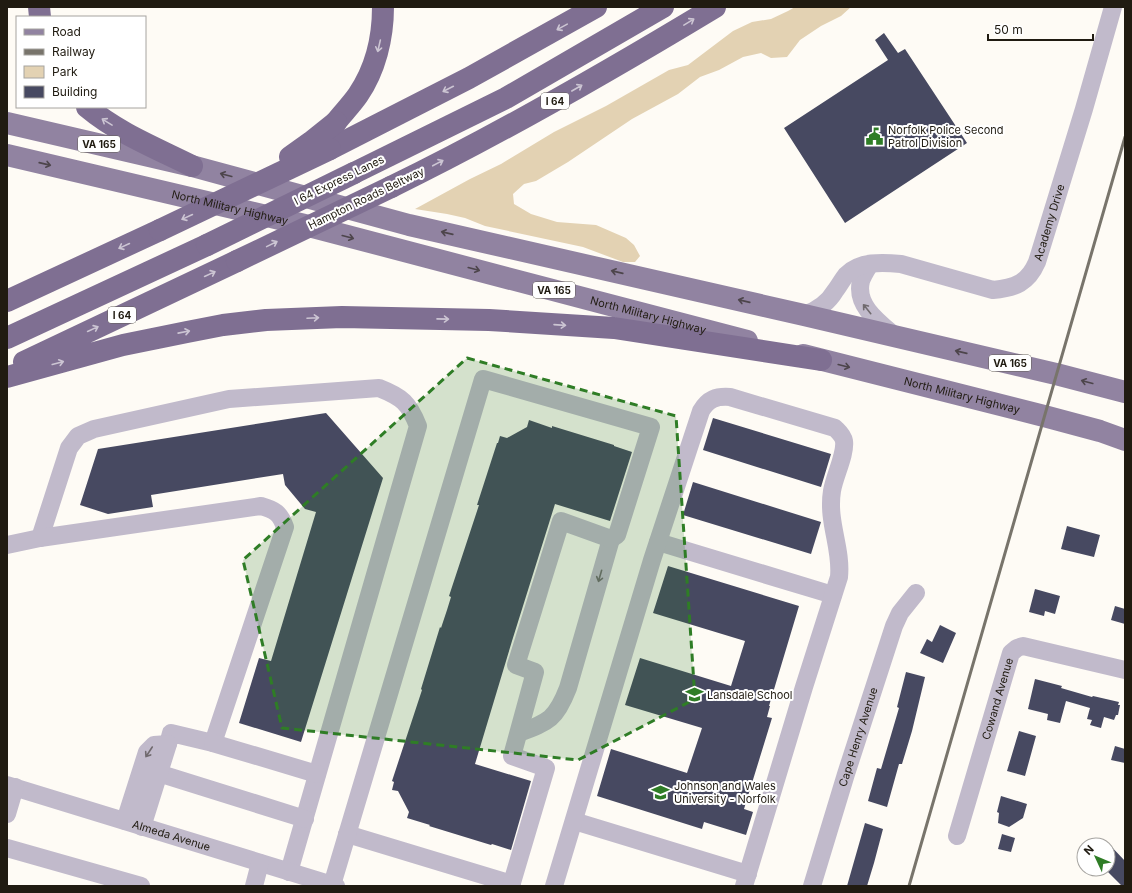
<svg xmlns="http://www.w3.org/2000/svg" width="1132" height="893" viewBox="0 0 1132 893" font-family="Inter,sans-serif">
  <rect width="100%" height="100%" fill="#fefbf5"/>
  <path fill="#e3d2b3" d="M 795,7 L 851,7 L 841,16 L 821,26 L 800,40 L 787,57 L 771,58 L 761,53 L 743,57 L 719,70 L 700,77 L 678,94 L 632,119 L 568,162 L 536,181 L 524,184 L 513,194 L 514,204 L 531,214 L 557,222 L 596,225 L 626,238 L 634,245 L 640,256 L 635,262 L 623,262 L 583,247 L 485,226 L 465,218 L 447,214 L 415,209 L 470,179 L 501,164 L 554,132 L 606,106 L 669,70 L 688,65 L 733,31 L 752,22 L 771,19 L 788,11 Z"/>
  <path fill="#474961" d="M 884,33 L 898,53 L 905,49 L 967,143 L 845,223 L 784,128 L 888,60 L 875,40 Z
    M 326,413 L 383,478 L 301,742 L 239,723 L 259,658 L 271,661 L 316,512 L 305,509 L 285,485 L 283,474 L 151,495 L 153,507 L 108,514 L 80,505 L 98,449 Z
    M 713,418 L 831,454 L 821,487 L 703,450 Z
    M 529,420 L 552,428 L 552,426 L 614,445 L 614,446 L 632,452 L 610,521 L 555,504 L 512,641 L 475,764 L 531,781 L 511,850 L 492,844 L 491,845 L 429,826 L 430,825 L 407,818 L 409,812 L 398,791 L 392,790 L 394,782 L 392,781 L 422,690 L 421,689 L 440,627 L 441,628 L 447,610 L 451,597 L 449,596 L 479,505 L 477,505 L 497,443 L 498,443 L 500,436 L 507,438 L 527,427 Z
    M 693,482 L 821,522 L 811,554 L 683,515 Z
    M 1067,526 L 1100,535 L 1094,557 L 1061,549 Z
    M 668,566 L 799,606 L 769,706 L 770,706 L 767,717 L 772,718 L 744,809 L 753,812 L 746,835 L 704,822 L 702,829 L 597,796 L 611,749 L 687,773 L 702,728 L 625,705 L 640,658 L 731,686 L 745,641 L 653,613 Z
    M 1035,589 L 1060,596 L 1055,614 L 1045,611 L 1044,616 L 1029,612 Z
    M 1115,606 L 1125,609 L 1125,624 L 1111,620 Z
    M 940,625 L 956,633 L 943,663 L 920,653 L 927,639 L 932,642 Z
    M 906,672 L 925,677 L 912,731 L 902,764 L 899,764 L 887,807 L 868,801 L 877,768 L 881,769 L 899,708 L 897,707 Z
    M 1035,679 L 1062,686 L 1061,688 L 1092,697 L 1093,696 L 1119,702 L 1118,705 L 1120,705 L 1118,715 L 1116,715 L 1114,720 L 1104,717 L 1101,728 L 1090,725 L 1092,720 L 1087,719 L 1090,708 L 1066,701 L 1060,723 L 1047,720 L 1048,714 L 1028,709 Z
    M 1019,731 L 1036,736 L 1025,776 L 1007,771 Z
    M 1115,746 L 1125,749 L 1125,763 L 1111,760 Z
    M 1001,796 L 1027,804 L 1023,818 L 1009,827 L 998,823 L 999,813 L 997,812 Z
    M 865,823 L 883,829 L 874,863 L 867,886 L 847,886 Z
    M 1002,834 L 1015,838 L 1011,852 L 998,849 Z
    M 1108,843 L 1125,861 L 1125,886 L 1122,886 L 1108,872 Z"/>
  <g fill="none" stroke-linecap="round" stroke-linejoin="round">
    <g stroke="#c1bacb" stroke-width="18">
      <path d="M 870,264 C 867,269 863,275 861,281 C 855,305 878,322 895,336"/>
      <path id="s1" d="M 804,315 C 818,310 828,303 835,291 C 839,286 842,280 846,275 C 860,261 882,262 901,264 L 993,290 C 1015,288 1028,283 1037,262 L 1084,109 L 1113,7"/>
      <path d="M 40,538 L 69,448 L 78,436 L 94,429 L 229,399 L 379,388 C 402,397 409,403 418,426 L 289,872"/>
      <path d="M 658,542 L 833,595"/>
      <path d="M 7,545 L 40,538 L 261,506 C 275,510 280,513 285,527 L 213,743 L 171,733 L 168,744"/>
      <path d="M 519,733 C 549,722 556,719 568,688 L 611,539"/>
      <path d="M 213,743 L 317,774"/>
      <path d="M 147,771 L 158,773 L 305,819"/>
      <path id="s2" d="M 7,785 L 336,886"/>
      <path d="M 7,814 L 15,787"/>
      <path d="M 125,821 L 147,752 L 154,745 L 168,744 L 142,827"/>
      <path d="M 574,821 L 748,874"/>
      <path d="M 347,834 L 512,884"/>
      <path id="s3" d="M 957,836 L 1011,653 L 1017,648 L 1023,646 L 1125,670"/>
      <path d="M 7,848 L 141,886"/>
      <path d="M 332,885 L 483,379 L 651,427 L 617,535 L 611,539 L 561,521 L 516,665 L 535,672 L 512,756 L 546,768 L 511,886"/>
      <path d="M 254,886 L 260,863"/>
      <path d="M 554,886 L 652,560 L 701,411 C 708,399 716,396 730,397 L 835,428 C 839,432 843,435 844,441 C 846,454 834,477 832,491 C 827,522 842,548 839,577 L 804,687 L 744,886"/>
      <path id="s4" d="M 812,886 L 846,774 L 894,626 L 900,613 L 916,593"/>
    </g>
    <g stroke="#9183a1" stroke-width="22">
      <path d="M 7,123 L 192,166 L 409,225 L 804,315 L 1056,374 L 1125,392"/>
      <path id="s5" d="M 7,155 L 309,226 L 747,341"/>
      <path id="s6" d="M 803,355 L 1044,416 L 1100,431 L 1125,440"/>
    </g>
    <path stroke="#7f6f92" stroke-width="22" d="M 39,7 L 40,17
      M 87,107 C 118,133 156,148 192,166
      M 336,122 C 343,113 351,105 358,95 C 375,70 383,38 383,7
      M 330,149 L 469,78 L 596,7
      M 354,173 L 506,98 L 663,7
      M 391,187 C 502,133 609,71 715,7
      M 7,301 L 160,230
      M 7,338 L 207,245
      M 24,362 L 237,261
      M 7,377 L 123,345 L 187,332 L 223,325 L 266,320 L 342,317 L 489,320 L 614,328 L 821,360"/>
    <path stroke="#78746b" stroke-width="3" d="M 909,886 L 1125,137"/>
    <path stroke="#7f6f92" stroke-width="22" d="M 290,157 L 311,142 L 336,122
      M 160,230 L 330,149
      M 207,245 L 354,173
      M 237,261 L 391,187"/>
  </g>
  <defs><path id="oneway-shaft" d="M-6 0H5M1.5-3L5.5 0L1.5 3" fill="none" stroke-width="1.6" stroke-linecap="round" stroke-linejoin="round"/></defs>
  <g stroke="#ccc5d3">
    <use href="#oneway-shaft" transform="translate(689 22) rotate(-31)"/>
    <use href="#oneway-shaft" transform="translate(562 27) rotate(151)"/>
    <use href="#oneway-shaft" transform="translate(379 46) rotate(103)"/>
    <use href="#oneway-shaft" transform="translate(577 88) rotate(-30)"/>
    <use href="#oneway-shaft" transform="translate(448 89) rotate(153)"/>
    <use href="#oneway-shaft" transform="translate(107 122) rotate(-148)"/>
    <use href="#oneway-shaft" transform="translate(438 163) rotate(-28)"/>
    <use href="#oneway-shaft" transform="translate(187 217) rotate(155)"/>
    <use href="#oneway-shaft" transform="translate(272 244) rotate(-26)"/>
    <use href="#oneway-shaft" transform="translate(124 246) rotate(155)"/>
    <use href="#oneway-shaft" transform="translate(210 274) rotate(-25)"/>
    <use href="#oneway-shaft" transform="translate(313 318) rotate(-3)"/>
    <use href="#oneway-shaft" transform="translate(443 319) rotate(1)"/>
    <use href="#oneway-shaft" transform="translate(560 325) rotate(4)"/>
    <use href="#oneway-shaft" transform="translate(93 329) rotate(-25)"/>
    <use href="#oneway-shaft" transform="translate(184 332) rotate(-11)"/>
    <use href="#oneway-shaft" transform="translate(58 363) rotate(-15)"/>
  </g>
  <g stroke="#4d454b">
    <use href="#oneway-shaft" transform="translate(45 164) rotate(13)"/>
    <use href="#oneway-shaft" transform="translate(226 175) rotate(-165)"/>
    <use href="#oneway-shaft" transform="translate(447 233) rotate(-167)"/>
    <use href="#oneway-shaft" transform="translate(348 237) rotate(15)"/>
    <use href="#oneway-shaft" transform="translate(474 269) rotate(15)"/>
    <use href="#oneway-shaft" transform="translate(617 272) rotate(-167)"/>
    <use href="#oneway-shaft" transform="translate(744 301) rotate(-167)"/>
    <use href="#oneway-shaft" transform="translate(961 352) rotate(-167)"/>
    <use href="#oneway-shaft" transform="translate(844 366) rotate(14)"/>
    <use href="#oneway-shaft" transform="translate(1087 382) rotate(-165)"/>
  </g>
  <g stroke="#706a6e">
    <use href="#oneway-shaft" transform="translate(867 309) rotate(-129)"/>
    <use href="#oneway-shaft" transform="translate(600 576) rotate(106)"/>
    <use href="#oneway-shaft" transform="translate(149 752) rotate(123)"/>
  </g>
  <path fill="#2f7d26" fill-opacity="0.2" stroke="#2f7d26" stroke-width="3" stroke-dasharray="8 5" stroke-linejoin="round" d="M 467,358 L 676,416 L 695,699 L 578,760 L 282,728 L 243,560 Z"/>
  <defs>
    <symbol id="civic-bare" viewBox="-9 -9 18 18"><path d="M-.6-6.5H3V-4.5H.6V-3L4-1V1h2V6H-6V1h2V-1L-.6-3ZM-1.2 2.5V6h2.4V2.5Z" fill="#2f7d26" stroke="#fff" stroke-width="2.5" paint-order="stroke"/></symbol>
    <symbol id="school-bare" viewBox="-9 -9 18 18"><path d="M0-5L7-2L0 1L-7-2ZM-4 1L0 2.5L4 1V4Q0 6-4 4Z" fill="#2f7d26" stroke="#fff" stroke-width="2.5" paint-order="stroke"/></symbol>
  </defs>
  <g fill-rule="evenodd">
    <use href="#civic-bare" x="862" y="124" width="25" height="25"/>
    <use href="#school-bare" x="682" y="682" width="25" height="25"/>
    <use href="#school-bare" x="648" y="780" width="25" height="25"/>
  </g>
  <g text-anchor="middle" stroke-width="4" stroke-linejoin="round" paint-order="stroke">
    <g fill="#fff" stroke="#635f58" stroke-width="1">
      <rect x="541" y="93" width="28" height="16" rx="3"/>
      <rect x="78" y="136" width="42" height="16" rx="3"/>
      <rect x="533" y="282" width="42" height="16" rx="3"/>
      <rect x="108" y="307" width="28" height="16" rx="3"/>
      <rect x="989" y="355" width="42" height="16" rx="3"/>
    </g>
    <g font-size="10" font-weight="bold" fill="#201b11">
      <text x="555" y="105">I 64</text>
      <text x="99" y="148">VA 165</text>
      <text x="554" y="294">VA 165</text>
      <text x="122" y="319">I 64</text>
      <text x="1010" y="367">VA 165</text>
    </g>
    <g font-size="11" fill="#201b11" stroke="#fff" text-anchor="start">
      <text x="888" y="134">Norfolk Police Second<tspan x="888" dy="13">Patrol Division</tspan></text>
      <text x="707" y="699">Lansdale School</text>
      <text x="674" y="790">Johnson and Wales<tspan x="674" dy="13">University - Norfolk</tspan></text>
    </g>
    <g font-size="11" fill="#201b11" stroke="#fff">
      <text transform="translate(339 180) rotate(-26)" y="4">I 64 Express Lanes</text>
      <text transform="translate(366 198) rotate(-26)" y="4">Hampton Roads Beltway</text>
      <text dy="4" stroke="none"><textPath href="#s5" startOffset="229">North Military Highway</textPath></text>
      <text dy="4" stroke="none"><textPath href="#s1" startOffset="310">Academy Drive</textPath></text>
      <text dy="4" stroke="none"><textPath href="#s5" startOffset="661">North Military Highway</textPath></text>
      <text dy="4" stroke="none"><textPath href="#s6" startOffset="164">North Military Highway</textPath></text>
      <text dy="4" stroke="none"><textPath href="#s3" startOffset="143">Cowand Avenue</textPath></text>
      <text dy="4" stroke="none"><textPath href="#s4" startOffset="156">Cape Henry Avenue</textPath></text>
      <text dy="4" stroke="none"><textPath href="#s2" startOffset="172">Almeda Avenue</textPath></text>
    </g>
  </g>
  <rect width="1132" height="893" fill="none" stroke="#201b11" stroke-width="16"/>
  <rect x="16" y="16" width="130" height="92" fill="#ffffff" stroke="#a6a4a0"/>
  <rect x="24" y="29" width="20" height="6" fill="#9183a1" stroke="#a6a4a0"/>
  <text x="52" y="36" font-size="12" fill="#201b11">Road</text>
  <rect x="24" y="49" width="20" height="6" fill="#78746b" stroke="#a6a4a0"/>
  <text x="52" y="56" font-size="12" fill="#201b11">Railway</text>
  <rect x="24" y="66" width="20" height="12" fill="#e3d2b3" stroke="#a6a4a0"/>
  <text x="52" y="76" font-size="12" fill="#201b11">Park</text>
  <rect x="24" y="86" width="20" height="12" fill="#474961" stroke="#a6a4a0"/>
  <text x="52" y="96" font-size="12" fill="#201b11">Building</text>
  <g transform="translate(1096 857) rotate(314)"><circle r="19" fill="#ffffff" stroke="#a6a4a0"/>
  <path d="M0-3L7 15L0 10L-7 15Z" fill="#2f7d26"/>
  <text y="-6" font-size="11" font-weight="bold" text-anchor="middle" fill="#201b11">N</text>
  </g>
  <path d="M988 34v6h105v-6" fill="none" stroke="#201b11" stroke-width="2"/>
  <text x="994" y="34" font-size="12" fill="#201b11" stroke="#ffffff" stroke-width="3" paint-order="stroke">50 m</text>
</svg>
